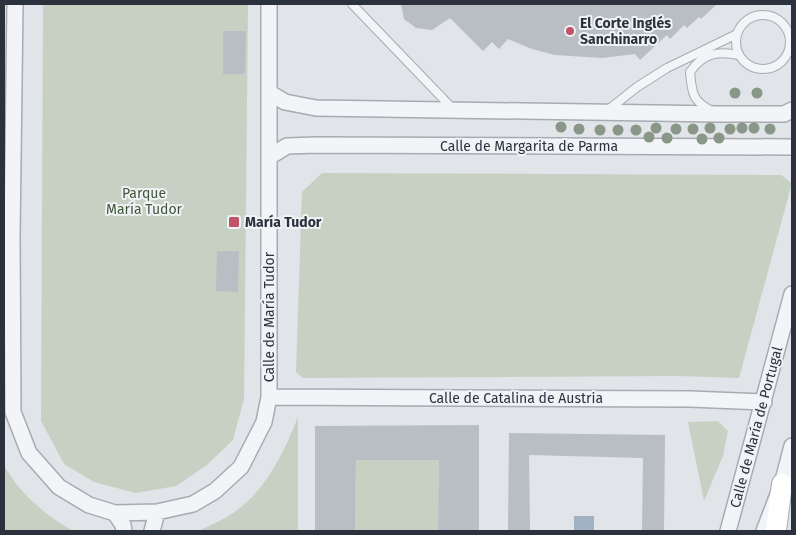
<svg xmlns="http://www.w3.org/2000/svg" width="796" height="535" viewBox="0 0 796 535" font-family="'Fira Sans',sans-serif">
  <rect width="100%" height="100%" fill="#e1e4e8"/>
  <path fill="#c7d1c3" d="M 43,4 L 248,4 L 244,399 L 233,440 L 207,465 L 176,486 L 136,493 L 94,482 L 64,464 L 41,421 Z
    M 322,173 L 781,175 L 792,183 L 739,378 L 677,376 L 303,378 L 296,372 L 302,192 Z
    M 298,417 L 298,531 L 198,531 C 211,525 225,519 236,511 C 267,488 284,452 298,417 Z
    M 718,421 L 728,431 L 723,456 L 704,501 L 688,422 Z
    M 356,460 L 439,460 L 438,531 L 355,531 Z
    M 4,465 C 19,493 45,515 73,531 L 4,531 Z"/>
  <path fill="#a0b2c4" d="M 574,516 L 594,516 L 594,531 L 574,531 Z"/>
  <path fill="#b9bdc4" d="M 401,4 L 717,4 L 701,19 L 699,17 L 687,28 L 684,25 L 670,39 L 667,35 L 640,60 L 635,54 L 602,58 L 555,55 L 532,49 L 508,39 L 499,49 L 492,42 L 483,51 L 450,18 L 432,30 L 416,28 L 404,19 Z
    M 223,31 L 246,31 L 245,74 L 223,74 Z
    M 217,251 L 239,251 L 238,292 L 216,291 Z
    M 479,425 L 479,531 L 438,531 L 439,460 L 356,460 L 355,531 L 315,531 L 315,426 Z
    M 509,433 L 665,435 L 664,531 L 642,531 L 643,458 L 529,455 L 530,531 L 508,531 Z"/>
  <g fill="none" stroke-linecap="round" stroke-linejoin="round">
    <defs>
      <path id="lane" d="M 352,4 L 452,108
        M736 42a27 27 0 1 1 54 0a27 27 0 1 1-54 0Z
        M 608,110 L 637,87 L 667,68 L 737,34
        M 712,111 C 692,101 692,93 690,72 C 703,53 717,51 739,55"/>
      <path id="street" d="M 15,4 L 12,236 L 13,412 L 29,453 L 59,487 L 89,505 L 115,513 L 157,512 L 193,504 L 215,491 L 241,467 L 264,422 L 269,397 L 269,4
        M 270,93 L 285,102 L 316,108 L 718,114 L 784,114 L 792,110
        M 269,157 L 287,146 L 316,145 L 792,147
        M 269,397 L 690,399 L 764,402
        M 115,513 L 123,525 L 124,531
        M 152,531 L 157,512
        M 728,531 L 792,294
        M 764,531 L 782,484 L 792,446"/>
      <path id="secondary" d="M 776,531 L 782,484"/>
    </defs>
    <use href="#lane" stroke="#a7abb2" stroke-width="10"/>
    <use href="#street" stroke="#a7abb2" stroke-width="18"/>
    <use href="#secondary" stroke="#a7abb2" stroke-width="22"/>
    <use href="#lane" stroke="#f3f4f7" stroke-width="8"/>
    <use href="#street" stroke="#f3f4f7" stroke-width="15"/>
    <use href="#secondary" stroke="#fff" stroke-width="20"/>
  </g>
  <g fill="#889788">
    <circle cx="735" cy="93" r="5.5"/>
    <circle cx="757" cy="93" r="5.5"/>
    <circle cx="561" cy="127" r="5.5"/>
    <circle cx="656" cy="128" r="5.5"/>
    <circle cx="710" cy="128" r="5.5"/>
    <circle cx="742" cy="128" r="5.5"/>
    <circle cx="754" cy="128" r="5.5"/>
    <circle cx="579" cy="129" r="5.5"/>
    <circle cx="676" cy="129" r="5.5"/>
    <circle cx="693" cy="129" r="5.5"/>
    <circle cx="730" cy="129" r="5.5"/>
    <circle cx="770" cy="129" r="5.5"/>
    <circle cx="600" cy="130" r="5.5"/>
    <circle cx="618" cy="130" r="5.5"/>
    <circle cx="636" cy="130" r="5.5"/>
    <circle cx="649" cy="137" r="5.5"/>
    <circle cx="667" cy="138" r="5.5"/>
    <circle cx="719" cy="138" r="5.5"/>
    <circle cx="702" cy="139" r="5.5"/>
  </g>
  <g fill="#c05365" stroke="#f0f3f6" stroke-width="2">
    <circle cx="570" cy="31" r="5"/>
    <rect x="228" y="216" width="12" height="12" rx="2.5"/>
  </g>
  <g text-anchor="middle" stroke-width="4" stroke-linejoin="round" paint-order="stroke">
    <g font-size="14" font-weight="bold" fill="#2b323e" stroke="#f0f3f6" text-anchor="start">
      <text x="580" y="28">El Corte Inglés<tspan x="580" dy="16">Sanchinarro</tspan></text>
      <text x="245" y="227">María Tudor</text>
    </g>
    <g font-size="14" fill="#2b323e" stroke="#f0f3f6">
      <text x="529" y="151">Calle de Margarita de Parma</text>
      <text transform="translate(269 317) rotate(-90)" y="5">Calle de María Tudor</text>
      <text x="516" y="403">Calle de Catalina de Austria</text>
      <text transform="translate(756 427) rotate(-75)" y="5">Calle de María de Portugal</text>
    </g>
    <g font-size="14" fill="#40583a" stroke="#f0f3f6">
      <text x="144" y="198">Parque<tspan x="144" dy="16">María Tudor</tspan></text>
    </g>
  </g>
  <rect width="796" height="535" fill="none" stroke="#2b323e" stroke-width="10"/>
</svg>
